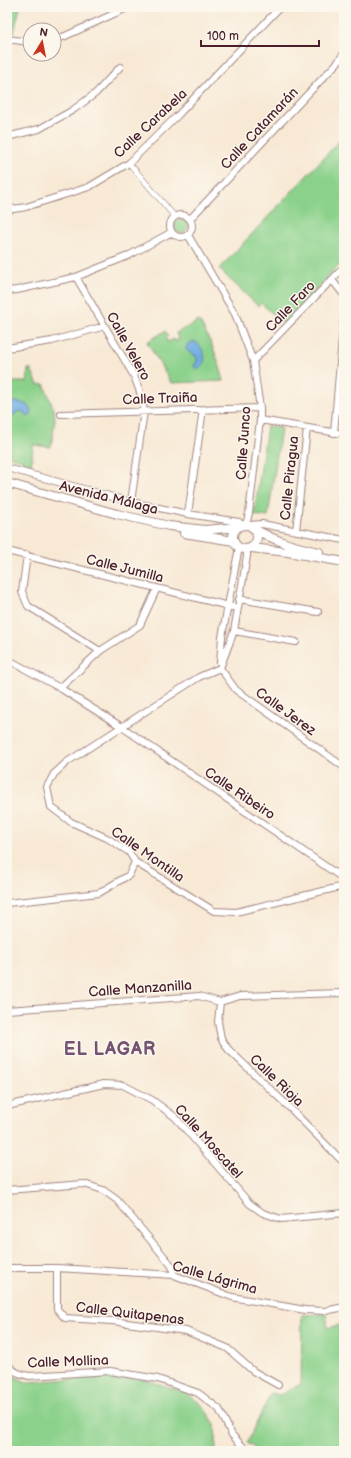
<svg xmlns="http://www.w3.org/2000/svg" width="351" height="1458" viewBox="0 0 351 1458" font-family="'Balsamiq Sans',sans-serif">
  <rect width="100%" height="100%" fill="#fbf7ec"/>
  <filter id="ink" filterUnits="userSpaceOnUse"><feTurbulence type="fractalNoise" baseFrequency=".025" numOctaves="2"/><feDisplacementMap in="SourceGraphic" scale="8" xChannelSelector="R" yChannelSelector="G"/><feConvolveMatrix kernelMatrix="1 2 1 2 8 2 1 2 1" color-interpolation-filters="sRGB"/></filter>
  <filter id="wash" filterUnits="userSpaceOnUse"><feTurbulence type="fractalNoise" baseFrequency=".012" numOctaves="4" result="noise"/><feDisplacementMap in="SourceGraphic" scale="16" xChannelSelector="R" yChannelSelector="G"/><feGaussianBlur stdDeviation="0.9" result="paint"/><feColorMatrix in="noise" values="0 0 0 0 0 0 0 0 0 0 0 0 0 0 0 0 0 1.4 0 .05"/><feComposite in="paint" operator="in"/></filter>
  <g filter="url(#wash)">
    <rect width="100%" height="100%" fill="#f8e9d5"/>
    <path fill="#8bd18b" stroke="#6a785b" d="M 7,7 L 20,7 L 14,32 L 7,44 Z
      M 344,136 L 344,260 L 284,324 L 261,303 L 258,306 L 219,269 Z
      M174 226a7 7 0 1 1 14 0a7 7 0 1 1-14 0Z
      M 199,321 C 211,341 218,358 224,381 L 171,383 L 147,342 L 165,331 L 168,336 L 166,338 L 168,342 L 174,339 L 176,341 L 179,340 L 176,333 Z
      M 28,369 L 31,369 L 38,385 L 44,384 L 54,410 L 55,420 L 51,447 L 33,445 L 31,468 L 22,466 L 23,460 L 10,457 L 10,432 L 7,432 L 7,382 L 27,382 Z
      M 267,426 L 281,428 L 268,517 L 254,515 Z
      M 326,1314 L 328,1328 L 344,1324 L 344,1451 L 255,1451 L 253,1446 L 247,1443 L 271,1393 L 280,1395 L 301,1384 L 302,1315 Z
      M 7,1372 L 9,1374 L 26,1382 L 108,1377 L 143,1379 L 185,1392 L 202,1405 L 215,1424 L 216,1451 L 7,1451 Z"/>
    <path fill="#72aee3" stroke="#5e6687" d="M 193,341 C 204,345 210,363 198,369 L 195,368 L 194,366 L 197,361 L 197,357 L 186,350 L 187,345 Z
      M 13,402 C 21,402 33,404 31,415 L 27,417 L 24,412 L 19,411 L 12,416 L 8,416 L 7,404 Z"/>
  </g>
  <g filter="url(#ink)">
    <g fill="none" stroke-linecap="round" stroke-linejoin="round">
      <defs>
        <path id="pedestrian" d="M 129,163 L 175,217"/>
        <path id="minor" d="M 340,7 L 344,8
          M 7,39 L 30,42
          M 54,39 L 63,37 L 129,7
          M 7,137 L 39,129 L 73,110 L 96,93 L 120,67
          M 7,210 L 26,207 L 89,187 L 129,163 L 178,115 L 280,7
          M170 226a11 11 0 1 1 22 0a11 11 0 1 1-22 0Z
          M 190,219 L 338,62 L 344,53
          M 188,235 L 235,314 L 253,361 L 260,408 L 260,420 L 249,513 L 246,525
          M 76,277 L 134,376 L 140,392 L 144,411 L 131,502
          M 332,280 L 344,295
          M 7,291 L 17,290 L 76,277 L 128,256 L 172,232
          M 7,348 L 52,341 L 105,326
          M 253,361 L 344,267
          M 61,414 L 260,408
          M 260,420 L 344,434
          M 334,433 L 344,315
          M 7,468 L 131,502 L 188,514 L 239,522 L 242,525
          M 188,514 L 203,409
          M 250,525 L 262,524 L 344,540
          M 296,531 L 307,428
          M 7,551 L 237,608
          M 27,555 L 22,592 L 28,606 L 100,651
          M 239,599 L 318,612
          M 234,631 L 296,642
          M 7,659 L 60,688 L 122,727 L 344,879
          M 220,662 L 222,637 L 239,547
          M 220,668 L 199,677 L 67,762 L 54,774 L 47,787 L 51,807 L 71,822 L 107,838 L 129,852 L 135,862 L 214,911 L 236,912 L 344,886
          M 220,668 L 236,690 L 344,767
          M 220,668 L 234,631 L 247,556 L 247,549
          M 60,688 L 100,651 L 140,625 L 157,588
          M 7,903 L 99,893 L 129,875 L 135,862
          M 220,1002 L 218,1022 L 221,1038 L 228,1049 L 290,1108 L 344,1163
          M 7,1010 L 199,996 L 220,1002 L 240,996 L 344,993
          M 7,1106 L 104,1084 L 123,1085 L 152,1100 L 175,1117 L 250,1204 L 263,1213 L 281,1219 L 344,1213
          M 7,1190 L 84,1184 L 103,1190 L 117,1200 L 172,1266 L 174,1275
          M 7,1268 L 57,1268 L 174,1275 L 232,1297 L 305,1310 L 325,1311 L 344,1307
          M 57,1268 L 57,1309 L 65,1318 L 112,1321 L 186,1331 L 227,1348 L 253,1371 L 278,1385
          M 7,1363 C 12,1372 20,1374 29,1376 L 110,1371 L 158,1379 L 198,1393 L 219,1409 L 232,1435 L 247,1451"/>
        <path id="tertiary" d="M 7,483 L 117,514 L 169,526 L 205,530 L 238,527
          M233 537a12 12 0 1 1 24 0a12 12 0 1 1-24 0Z
          M 256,530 C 278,542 295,547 319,552
          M 184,533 L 234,541
          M 251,548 L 288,552 L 344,562"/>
      </defs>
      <use href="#pedestrian" stroke="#a18480" stroke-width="6"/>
      <use href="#minor" stroke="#a18480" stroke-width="8"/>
      <use href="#tertiary" stroke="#a18480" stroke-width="10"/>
      <use href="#pedestrian" stroke="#fff" stroke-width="5"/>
      <use href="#minor" stroke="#fff" stroke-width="6"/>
      <use href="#tertiary" stroke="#fff" stroke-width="8"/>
    </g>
  </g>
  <g text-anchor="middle" stroke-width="3" stroke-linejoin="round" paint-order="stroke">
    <g font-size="14" fill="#4a1f2b" stroke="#fbf7ec">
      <text transform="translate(150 123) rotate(-43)" y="5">Calle Carabela</text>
      <text transform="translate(259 128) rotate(-47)" y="5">Calle Catamarán</text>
      <text transform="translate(290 306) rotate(-46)" y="5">Calle Faro</text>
      <text transform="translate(129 346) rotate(61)" y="5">Calle Velero</text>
      <text transform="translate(160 398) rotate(-2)" y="5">Calle Traiña</text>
      <text transform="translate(243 443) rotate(-86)" y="5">Calle Junco</text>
      <text transform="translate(289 478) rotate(-84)" y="5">Calle Piragua</text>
      <text transform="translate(109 497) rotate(14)" y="5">Avenida Málaga</text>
      <text transform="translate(125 568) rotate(14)" y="5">Calle Jumilla</text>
      <text transform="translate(286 711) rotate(36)" y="5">Calle Jerez</text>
      <text transform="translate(240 793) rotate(34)" y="5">Calle Ribeiro</text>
      <text transform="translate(148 854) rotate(35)" y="5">Calle Montilla</text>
      <text transform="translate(140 988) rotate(-4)" y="5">Calle Manzanilla</text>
      <text transform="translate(277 1080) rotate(44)" y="5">Calle Rioja</text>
      <text transform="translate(209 1141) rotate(48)" y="5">Calle Moscatel</text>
      <text transform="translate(215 1277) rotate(16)" y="5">Calle Lágrima</text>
      <text transform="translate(130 1313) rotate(7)" y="5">Calle Quitapenas</text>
      <text transform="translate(68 1361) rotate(-2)" y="5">Calle Mollina</text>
    </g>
    <g font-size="18" font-weight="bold" letter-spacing="1" fill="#745472" stroke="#fbf7ec">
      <text x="110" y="1055">EL LAGAR</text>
    </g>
  </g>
  <rect width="351" height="1458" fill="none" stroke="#fbf7ec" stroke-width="24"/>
  <g transform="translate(42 42) rotate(10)"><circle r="19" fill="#fbf7ec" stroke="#b4a19f"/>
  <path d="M0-3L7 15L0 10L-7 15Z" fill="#c8321e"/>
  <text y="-6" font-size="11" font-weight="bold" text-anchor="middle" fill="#4a1f2b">N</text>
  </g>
  <path d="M201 40v6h118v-6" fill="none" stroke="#4a1f2b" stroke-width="2"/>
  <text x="207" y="40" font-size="12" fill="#4a1f2b" stroke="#fbf7ec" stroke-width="3" paint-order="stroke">100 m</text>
</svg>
